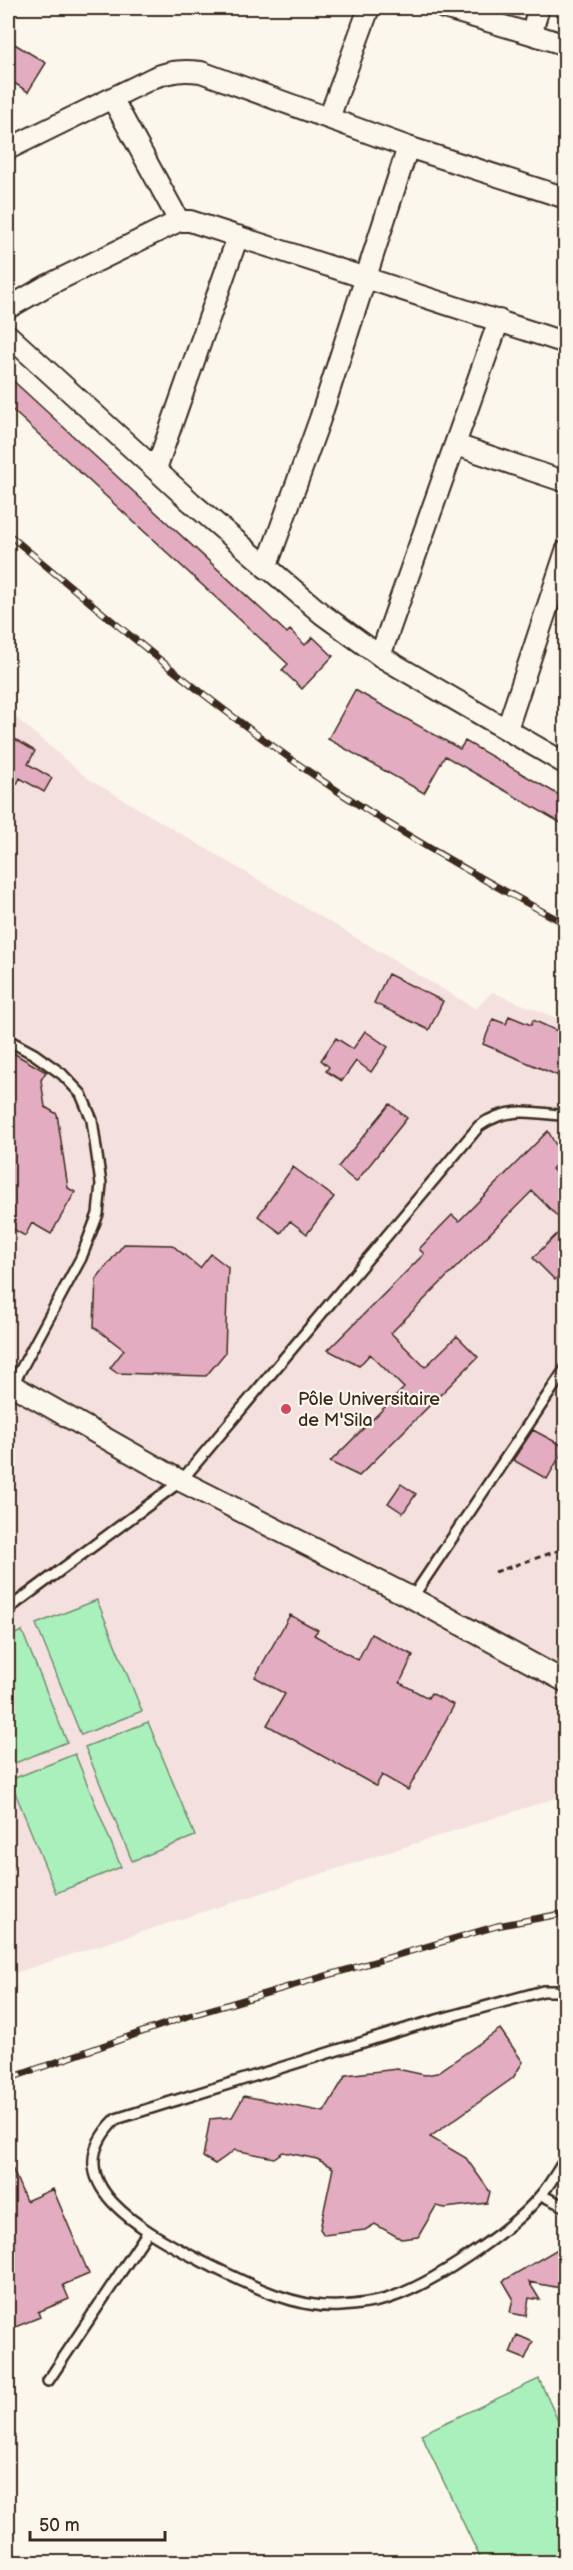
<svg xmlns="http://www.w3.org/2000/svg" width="573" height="2570" viewBox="0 0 573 2570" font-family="'Balsamiq Sans',sans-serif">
  <rect width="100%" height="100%" fill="#fbf7ec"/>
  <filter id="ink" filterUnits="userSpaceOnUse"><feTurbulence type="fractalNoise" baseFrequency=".0167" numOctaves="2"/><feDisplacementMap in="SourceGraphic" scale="12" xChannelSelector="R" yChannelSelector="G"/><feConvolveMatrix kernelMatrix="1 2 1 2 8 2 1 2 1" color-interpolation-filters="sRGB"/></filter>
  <g filter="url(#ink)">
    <path fill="#f4e0df" d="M 8,711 L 87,778 L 476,1009 L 492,992 L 566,1022 L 565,1795 L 8,1975 Z"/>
    <path fill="#aaf0bd" stroke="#728d6e" stroke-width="1.5" d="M 97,1600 L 142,1711 L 81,1735 L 36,1624 Z
      M 22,1631 L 67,1742 L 8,1766 L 8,1637 Z
      M 148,1722 L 195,1836 L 132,1861 L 85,1747 Z
      M 75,1754 L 121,1867 L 56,1893 L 10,1780 Z
      M 539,2379 L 565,2436 L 565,2562 L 482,2562 L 421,2434 Z"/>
    <path fill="#e3acc1" stroke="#3b2a1e" stroke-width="1.5" d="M 8,40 L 46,63 L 28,92 L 8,79 Z
      M 8,376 L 287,633 L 290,630 L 305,645 L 313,637 L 333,656 L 302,689 L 282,670 L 288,664 L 8,406 Z
      M 355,690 L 460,749 L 465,741 L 566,799 L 566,826 L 445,756 L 424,793 L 328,739 Z
      M 8,735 L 35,751 L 28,764 L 52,778 L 44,792 L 20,778 L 17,784 L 8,778 Z
      M 388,974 L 443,1001 L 429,1030 L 374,1003 Z
      M 509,1016 L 531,1025 L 533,1020 L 566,1035 L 566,1079 L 483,1044 L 493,1019 L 506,1024 Z
      M 365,1031 L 388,1047 L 371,1072 L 356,1061 L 342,1081 L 326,1071 L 329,1067 L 321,1060 L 336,1038 L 353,1049 Z
      M 8,1050 L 46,1072 L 41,1080 L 45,1107 L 57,1114 L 68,1188 L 75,1192 L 51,1234 L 32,1223 L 25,1236 L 8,1226 Z
      M 390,1104 L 407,1118 L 356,1182 L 338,1167 Z
      M 548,1131 L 563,1158 L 552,1169 L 566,1182 L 566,1225 L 532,1191 L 391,1333 L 425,1367 L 457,1336 L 478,1357 L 359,1476 L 330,1462 L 404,1388 L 370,1354 L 359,1366 L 328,1350 L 424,1254 L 419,1249 L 452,1215 L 459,1221 Z
      M 293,1167 L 334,1197 L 307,1234 L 290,1221 L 281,1233 L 258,1216 Z
      M 566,1225 L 566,1269 L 555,1280 L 533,1258 Z
      M 124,1244 L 172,1245 L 200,1268 L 211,1254 L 228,1267 L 225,1353 L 206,1376 L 117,1373 L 110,1368 L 124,1350 L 94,1327 L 96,1279 Z
      M 533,1430 L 565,1447 L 547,1479 L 513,1460 Z
      M 401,1484 L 416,1494 L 403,1513 L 388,1503 Z
      M 290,1615 L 318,1630 L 314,1635 L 358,1660 L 371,1634 L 413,1655 L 400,1683 L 428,1698 L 431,1693 L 454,1705 L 408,1790 L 382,1775 L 376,1786 L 267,1725 L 285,1694 L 255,1677 Z
      M 500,2029 L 523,2062 L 513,2078 L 430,2137 L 466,2158 L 490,2192 L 487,2203 L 445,2208 L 436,2206 L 418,2237 L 401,2239 L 375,2224 L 365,2230 L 324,2235 L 320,2229 L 333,2168 L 317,2159 L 283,2152 L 274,2158 L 235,2150 L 215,2164 L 203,2157 L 210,2119 L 232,2117 L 244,2096 L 324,2112 L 346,2075 L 397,2069 L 425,2075 L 437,2073 Z
      M 8,2158 L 26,2201 L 53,2189 L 89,2274 L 63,2285 L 69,2299 L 38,2312 L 40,2317 L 8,2330 Z
      M 566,2244 L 566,2289 L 529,2282 L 540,2300 L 529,2298 L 526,2316 L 510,2313 L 513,2298 L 503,2281 Z
      M 517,2335 L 533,2342 L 525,2359 L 510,2353 Z"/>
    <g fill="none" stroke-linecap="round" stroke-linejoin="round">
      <defs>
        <path id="lane" d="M 8,1040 L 34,1054 L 62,1074 L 81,1094 L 92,1120 L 101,1184 L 98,1214 L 81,1258 L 12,1386
          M 412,1598 L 566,1368
          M 8,1609 L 181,1481 L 479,1126 C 508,1106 532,1112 566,1116
          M 566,1991 L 543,1991 L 415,2026 L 116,2119 C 48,2185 154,2236 203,2262 C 242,2281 295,2310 341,2306 C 355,2305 372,2303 386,2299 C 430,2286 511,2231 540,2196 C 550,2185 557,2171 566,2158
          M 541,2195 L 566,2207
          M 48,2381 L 147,2233"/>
        <path id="street" d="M 444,8 L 531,34
          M 539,8 L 531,34 L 566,45
          M 112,98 L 179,221
          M 329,118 L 369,8
          M 8,149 L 155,77 C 171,71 183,70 201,72 L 408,147 L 566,198
          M 8,308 L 48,285 L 179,221 L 190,221 L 566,343
          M 8,335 L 191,502 L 322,614 L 380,656 L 566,764
          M 456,445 L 566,482
          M 156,469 L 238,236
          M 266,568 L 320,419 L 408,147
          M 380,656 L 499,320
          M 507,729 L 566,551
          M 8,1383 L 181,1481 L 412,1598 L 566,1682"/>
      </defs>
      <use href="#lane" stroke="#3b2a1e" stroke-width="14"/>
      <use href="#street" stroke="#3b2a1e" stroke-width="24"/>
      <path stroke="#3b2a1e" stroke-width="3" stroke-dasharray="6 4.5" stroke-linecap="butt" d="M 495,1572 L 566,1548"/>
      <use href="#lane" stroke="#fbf7ec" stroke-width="9"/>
      <use href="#street" stroke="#fbf7ec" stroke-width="20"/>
      <defs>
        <path id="rail" d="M 8,534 C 106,616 205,700 311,773 C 392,829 479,878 566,924
          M 8,2079 L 185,2017 L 497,1926 L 566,1913"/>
      </defs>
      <use href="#rail" stroke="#3b2a1e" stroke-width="7"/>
      <use href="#rail" stroke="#fbf7ec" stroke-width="4.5" stroke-dasharray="14" stroke-linecap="butt"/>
    </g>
  </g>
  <circle fill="#d1495b" stroke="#fbf7ec" stroke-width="2" cx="286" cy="1409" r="6"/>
  <g text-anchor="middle" stroke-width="4.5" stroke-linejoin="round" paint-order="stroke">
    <g font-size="18" fill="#3b2a1e" stroke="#fbf7ec" text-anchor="start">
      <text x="298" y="1405">Pôle Universitaire<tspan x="298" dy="21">de M'Sila</tspan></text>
    </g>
  </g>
  <rect width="573" height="2570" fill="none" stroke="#fbf7ec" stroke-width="30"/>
  <rect x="15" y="15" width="543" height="2540" fill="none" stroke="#3b2a1e" stroke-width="2" filter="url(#ink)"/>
  <path d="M30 2531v9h135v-9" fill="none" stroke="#3b2a1e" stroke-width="3"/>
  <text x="39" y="2531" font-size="18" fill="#3b2a1e" stroke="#fbf7ec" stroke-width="4.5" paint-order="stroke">50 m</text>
</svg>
